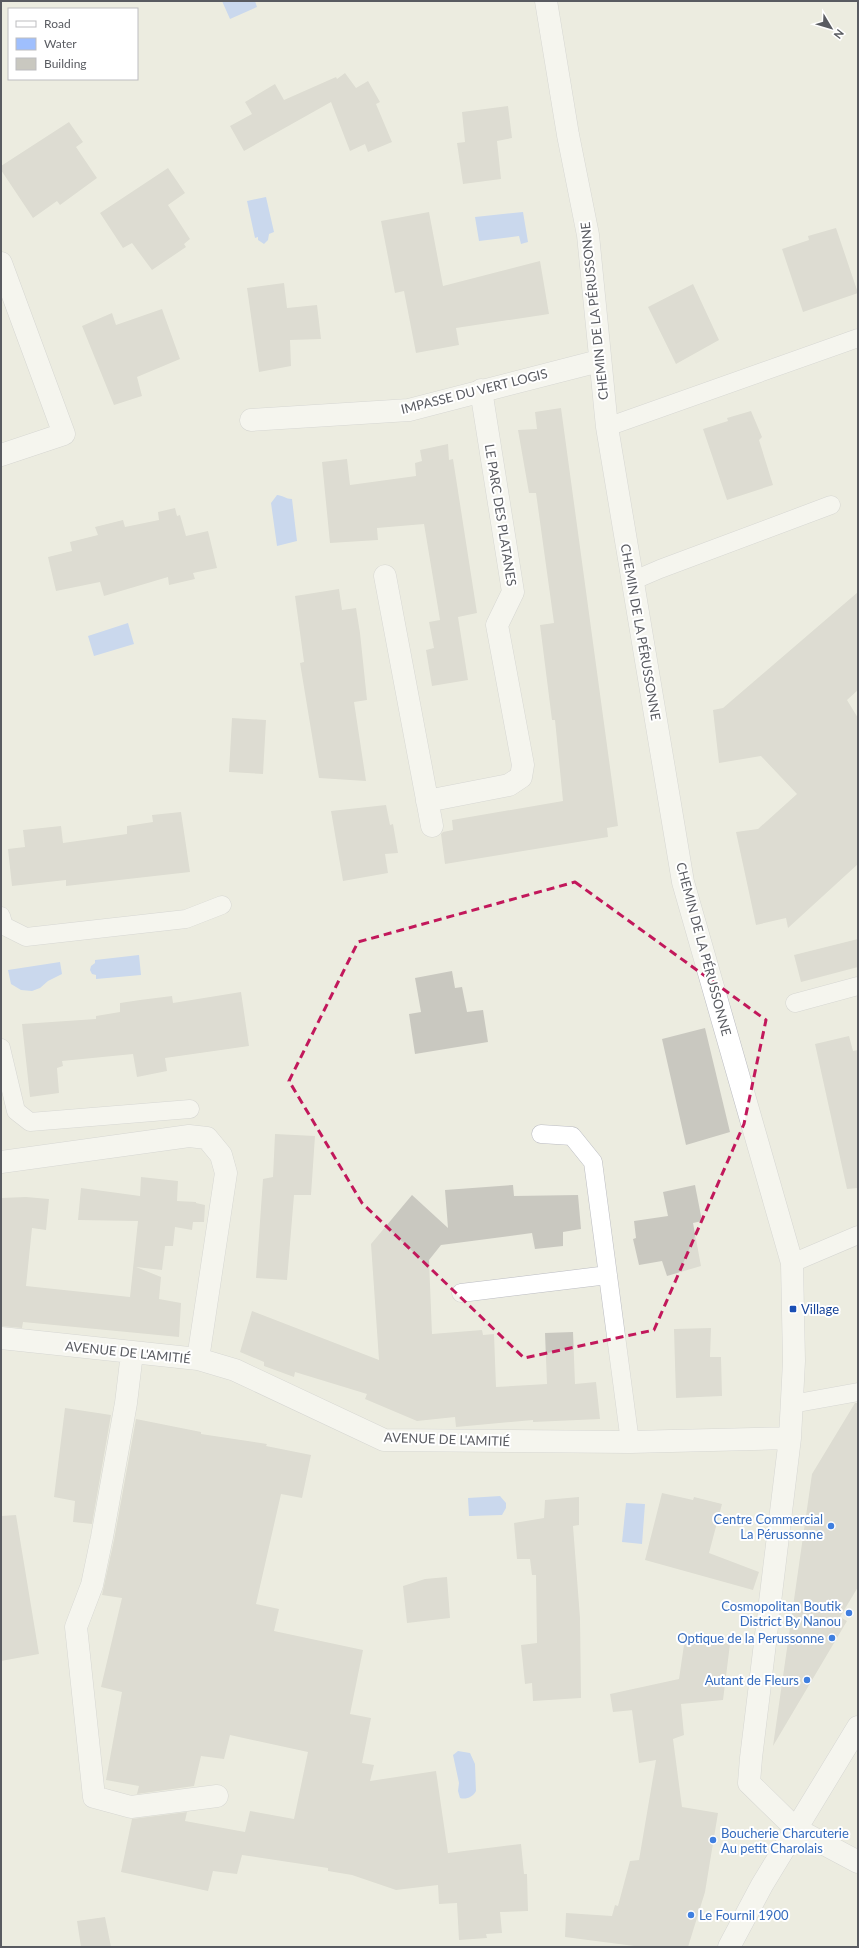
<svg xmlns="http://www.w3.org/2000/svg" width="859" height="1948" viewBox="0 0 859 1948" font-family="Lato,sans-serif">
  <rect width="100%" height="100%" fill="#ecece0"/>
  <path fill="#9fbffd" d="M 222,1 L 255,1 L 257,7 L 230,19 Z
    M 266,197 L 274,232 L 269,234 L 268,240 L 264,244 L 258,240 L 258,237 L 255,238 L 247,201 Z
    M 523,212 L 528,242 L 521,244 L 519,236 L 479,241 L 475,217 Z
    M 277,495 C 282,495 286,499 292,499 L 297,541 L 277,546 L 271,503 Z
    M 128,623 L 134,644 L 94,656 L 88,636 Z
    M 139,955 L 141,975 L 96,979 L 96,975 L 92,974 L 90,970 L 91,966 L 95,963 L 95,960 Z
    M 60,962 L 62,974 L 48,981 L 40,988 L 32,991 L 21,990 L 11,984 L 8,970 Z
    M 500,1496 L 506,1503 L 506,1508 L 502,1515 L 469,1516 L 468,1498 Z
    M 626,1503 L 645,1504 L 642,1544 L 622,1542 Z
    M 458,1751 L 470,1753 L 475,1764 L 476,1791 C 473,1797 466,1800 460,1798 L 458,1791 L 459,1783 L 453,1755 Z"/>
  <path fill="#c9c8c0" d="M 345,73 L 356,88 L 368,81 L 380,102 L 376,104 L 392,142 L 368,152 L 365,144 L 350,151 L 331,102 L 244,151 L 230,126 L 252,114 L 245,102 L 275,84 L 284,100 L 336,77 L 337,79 Z
    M 508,106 L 512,138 L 497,141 L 501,179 L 463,184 L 457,143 L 465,142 L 462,112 Z
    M 69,122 L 83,142 L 76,147 L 97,178 L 60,205 L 57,201 L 33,218 L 1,170 L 1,166 Z
    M 168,168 L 185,193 L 168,205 L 190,239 L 184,244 L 186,247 L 152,270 L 132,243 L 123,248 L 100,213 Z
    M 429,212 L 443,286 L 540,261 L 549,314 L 456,328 L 459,345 L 416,353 L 404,291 L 395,293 L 381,221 Z
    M 836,228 L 858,293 L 803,312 L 782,249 L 809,240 L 808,236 Z
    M 284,283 L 287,308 L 317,305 L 321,339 L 290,340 L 291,366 L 259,372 L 247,288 Z
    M 693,284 L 719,340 L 676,364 L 648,307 Z
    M 162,309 L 180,359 L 137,377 L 142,396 L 114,405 L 82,326 L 112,313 L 116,325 Z
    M 561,408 L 618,826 L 607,828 L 608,837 L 445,864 L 441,834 L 443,832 L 453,830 L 452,820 L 563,801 L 555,720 L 552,720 L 540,625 L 554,623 L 536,493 L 529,493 L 518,430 L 537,429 L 535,412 Z
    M 751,411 L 762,437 L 759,440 L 773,485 L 727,500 L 703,429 L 728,421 L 727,418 Z
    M 448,444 L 449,460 L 453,459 L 477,613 L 458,617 L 468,680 L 432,686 L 426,650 L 434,648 L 429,622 L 440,620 L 424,524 L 377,528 L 378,540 L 330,543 L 322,462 L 347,459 L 350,485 L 416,476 L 415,463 L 422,461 L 420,450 Z
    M 175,508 L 177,516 L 180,515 L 186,536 L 208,531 L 217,568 L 193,573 L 195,579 L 169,585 L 168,577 L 104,596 L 100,582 L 56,591 L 48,557 L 72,551 L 70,542 L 98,535 L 95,527 L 123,520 L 125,527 L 159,520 L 158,512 Z
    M 339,589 L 342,610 L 356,608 L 360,633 L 367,700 L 354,702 L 366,781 L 319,778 L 300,663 L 304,662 L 295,596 Z
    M 858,592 L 858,690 L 847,700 L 858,718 L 858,864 L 788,928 L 786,918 L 756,925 L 736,832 L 758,829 L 797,794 L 761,756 L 719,763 L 713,710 L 723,708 Z
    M 232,718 L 266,720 L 263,774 L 229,772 Z
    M 386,805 L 390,825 L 393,824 L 398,853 L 385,854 L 388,873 L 343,881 L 331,811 Z
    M 181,812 L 190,872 L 66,886 L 66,880 L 12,886 L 8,849 L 25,847 L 23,830 L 61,826 L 63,843 L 127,834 L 127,826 L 153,822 L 152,815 Z
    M 858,939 L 858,967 L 801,982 L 794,955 Z
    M 452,971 L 455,988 L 462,987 L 467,1012 L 483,1010 L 488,1042 L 415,1054 L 409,1014 L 421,1012 L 415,978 Z
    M 241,992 L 249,1046 L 165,1058 L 167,1071 L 137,1077 L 133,1054 L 62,1061 L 63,1066 L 57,1068 L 59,1093 L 30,1097 L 22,1024 L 96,1019 L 96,1016 L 120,1012 L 120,1003 L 140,1000 L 172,996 L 173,1003 Z
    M 705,1028 L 730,1132 L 686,1145 L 662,1039 Z
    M 849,1036 L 853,1051 L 858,1050 L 858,1188 L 847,1189 L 815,1044 Z
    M 275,1134 L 315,1136 L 311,1195 L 294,1195 L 287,1280 L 256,1278 L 263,1179 L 273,1177 Z
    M 141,1177 L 178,1181 L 177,1201 L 196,1202 L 196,1203 L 205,1205 L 204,1222 L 193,1222 L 192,1230 L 175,1227 L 173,1246 L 165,1246 L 162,1270 L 136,1267 L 161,1277 L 159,1299 L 181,1303 L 179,1337 L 23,1322 L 22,1328 L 1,1326 L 1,1198 L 26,1197 L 49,1199 L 46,1230 L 32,1228 L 26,1286 L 130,1297 L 138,1221 L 78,1220 L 81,1188 L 140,1196 Z
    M 513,1185 L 514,1196 L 578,1195 L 581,1229 L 563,1232 L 563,1246 L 535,1249 L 532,1233 L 441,1245 L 429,1260 L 432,1334 L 482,1330 L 483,1335 L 494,1334 L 496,1387 L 547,1384 L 545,1333 L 573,1332 L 575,1384 L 596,1382 L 600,1419 L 533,1422 L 533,1420 L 456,1427 L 455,1417 L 417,1421 L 365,1399 L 367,1394 L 295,1372 L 294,1377 L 264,1366 L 264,1362 L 240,1352 L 252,1311 L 379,1360 L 371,1244 L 412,1195 L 448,1228 L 445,1190 Z
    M 695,1185 L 702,1221 L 693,1223 L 701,1266 L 667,1276 L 662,1261 L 639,1265 L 633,1239 L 636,1238 L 634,1221 L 668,1216 L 663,1192 Z
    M 711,1328 L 710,1357 L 721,1357 L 722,1396 L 676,1398 L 674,1329 Z
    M 855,1403 L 858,1403 L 858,1587 L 840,1617 L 847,1621 L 773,1746 L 812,1474 Z
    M 65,1408 L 111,1415 L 92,1524 L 73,1522 L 75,1501 L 54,1497 Z
    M 136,1419 L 201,1432 L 201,1434 L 267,1444 L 266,1446 L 311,1455 L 302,1498 L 281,1494 L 256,1604 L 279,1609 L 274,1631 L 363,1650 L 350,1714 L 371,1718 L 362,1763 L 374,1765 L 370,1781 L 436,1771 L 448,1853 L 521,1844 L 524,1874 L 527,1874 L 528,1911 L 500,1912 L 502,1933 L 486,1934 L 487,1938 L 459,1940 L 457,1903 L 439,1904 L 438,1885 L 396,1890 L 352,1875 L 328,1871 L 328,1868 L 242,1855 L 237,1874 L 213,1871 L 208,1891 L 121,1872 L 132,1819 L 187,1812 L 185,1821 L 245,1832 L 250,1811 L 294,1819 L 308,1752 L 230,1735 L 224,1759 L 201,1756 L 194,1786 L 137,1794 L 139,1786 L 106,1780 L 122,1692 L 101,1687 L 122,1598 L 102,1595 L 114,1540 Z
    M 662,1493 L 693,1500 L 694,1497 L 722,1504 L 709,1553 L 759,1572 L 753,1590 L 645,1560 Z
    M 579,1497 L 579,1525 L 573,1526 L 580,1618 L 581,1698 L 533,1701 L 532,1683 L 525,1684 L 521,1645 L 537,1643 L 536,1575 L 532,1575 L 530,1559 L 517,1559 L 514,1523 L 544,1518 L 545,1500 Z
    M 16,1515 L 39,1654 L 1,1661 L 1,1516 Z
    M 447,1577 L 450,1618 L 407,1623 L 403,1586 L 425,1579 Z
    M 685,1638 L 730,1644 L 723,1700 L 681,1704 L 684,1735 L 673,1739 L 682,1807 L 718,1813 L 705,1892 L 688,1947 L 642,1947 L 565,1937 L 566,1913 L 612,1916 L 615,1905 L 618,1906 L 630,1861 L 639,1860 L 656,1760 L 639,1763 L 632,1710 L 634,1710 L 613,1712 L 610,1694 L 679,1679 Z
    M 105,1917 L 111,1947 L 81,1947 L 77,1921 Z"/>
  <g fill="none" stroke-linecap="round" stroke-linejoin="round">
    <defs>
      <path id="lane" d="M 607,427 L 858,338
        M 632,581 L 660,569 L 831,505
        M 1,916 L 4,926 L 26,937 L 186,919 L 222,905
        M 795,1003 L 858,986
        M 1,1048 L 16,1111 L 30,1122 L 190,1109
        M 541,1134 L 572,1136 L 593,1162 L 630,1442
        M 792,1263 L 858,1235
        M 461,1293 L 608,1275
        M 792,1404 L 858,1392"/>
      <path id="street" d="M 546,1 L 568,135 L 588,235 L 607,427 L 683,882 L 792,1263 L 794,1361 L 790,1438 L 751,1758 L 749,1783 L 796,1829 L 858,1862
        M 1,263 L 64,434 L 1,455
        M 251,420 L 409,410 L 599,361
        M 385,576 L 432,826
        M 427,801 L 509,785 L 521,777 L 523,765 L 497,625 L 513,592 L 481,390
        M 1,1162 L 189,1136 L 207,1138 L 221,1155 L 226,1173 L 198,1359
        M 1,1338 L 198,1359 L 235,1370 L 384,1440 L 630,1442 L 790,1438
        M 132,1353 L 126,1403 L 102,1537 L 92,1585 L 76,1627 L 94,1797 L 131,1807 L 217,1796"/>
      <path id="secondary" d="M 729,1947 L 762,1885 L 858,1727"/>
    </defs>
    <use href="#lane" stroke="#bbbcc2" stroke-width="19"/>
    <use href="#street" stroke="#bbbcc2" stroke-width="23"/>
    <use href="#secondary" stroke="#bbbcc4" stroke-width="23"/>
    <use href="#lane" stroke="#fff" stroke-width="18"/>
    <use href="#street" stroke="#fff" stroke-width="22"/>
    <use href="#secondary" stroke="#fff" stroke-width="22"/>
  </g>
  <path d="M0 0H859V1948H0ZM 575,882 L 766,1020 L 744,1124 L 654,1330 L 524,1358 L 362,1203 L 289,1081 L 358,942 Z" fill="#ecece0" fill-opacity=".55" fill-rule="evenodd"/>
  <path fill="none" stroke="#c2185b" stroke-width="3" stroke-dasharray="8 5" stroke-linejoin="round" d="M 575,882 L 766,1020 L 744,1124 L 654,1330 L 524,1358 L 362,1203 L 289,1081 L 358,942 Z"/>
  <rect fill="#1a4fb4" stroke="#fff" stroke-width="1.5" x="789" y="1305" width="8" height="8" rx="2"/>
  <g fill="#3f7fe0" stroke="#fff" stroke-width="1.5">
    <circle cx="831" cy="1526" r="4"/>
    <circle cx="849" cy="1613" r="4"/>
    <circle cx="832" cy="1638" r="4"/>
    <circle cx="807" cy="1680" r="4"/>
    <circle cx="713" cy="1840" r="4"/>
    <circle cx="691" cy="1915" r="4"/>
  </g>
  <g text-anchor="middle" stroke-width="4" stroke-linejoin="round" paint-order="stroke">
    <g font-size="13" fill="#595b61" stroke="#fff">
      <text transform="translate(594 311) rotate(-96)" y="5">CHEMIN DE LA PÉRUSSONNE</text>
      <text transform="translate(474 391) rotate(-14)" y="5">IMPASSE DU VERT LOGIS</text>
      <text transform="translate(501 515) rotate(81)" y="5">LE PARC DES PLATANES</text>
      <text transform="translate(641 632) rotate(80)" y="5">CHEMIN DE LA PÉRUSSONNE</text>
      <text transform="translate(704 949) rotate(75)" y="5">CHEMIN DE LA PÉRUSSONNE</text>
      <text transform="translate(128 1352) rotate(6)" y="5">AVENUE DE L'AMITIÉ</text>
      <text transform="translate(447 1439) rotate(2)" y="5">AVENUE DE L'AMITIÉ</text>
    </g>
    <g font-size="13" fill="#164399" stroke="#fff" text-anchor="start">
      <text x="801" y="1314">Village</text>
    </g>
    <g font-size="13" fill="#366cbe" stroke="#fff" text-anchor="end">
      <text x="823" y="1524">Centre Commercial<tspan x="823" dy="15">La Pérussonne</tspan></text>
      <text x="841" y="1611">Cosmopolitan Boutik<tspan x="841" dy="15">District By Nanou</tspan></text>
      <text x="824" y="1643">Optique de la Perussonne</text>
      <text x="799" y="1685">Autant de Fleurs</text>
      <text x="721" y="1838" text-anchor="start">Boucherie Charcuterie<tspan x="721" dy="15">Au petit Charolais</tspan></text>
      <text x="699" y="1920" text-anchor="start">Le Fournil 1900</text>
    </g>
  </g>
  <rect width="859" height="1948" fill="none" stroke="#595b61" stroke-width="4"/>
  <rect x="8" y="8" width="130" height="72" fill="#ffffff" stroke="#bdbdc0"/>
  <rect x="16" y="21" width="20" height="6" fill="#ffffff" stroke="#bdbdc0"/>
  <text x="44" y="28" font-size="12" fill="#595b61">Road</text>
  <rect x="16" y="38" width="20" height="12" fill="#9fbffd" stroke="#bdbdc0"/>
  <text x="44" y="48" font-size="12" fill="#595b61">Water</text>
  <rect x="16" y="58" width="20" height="12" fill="#c9c8c0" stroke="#bdbdc0"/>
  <text x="44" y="68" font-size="12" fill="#595b61">Building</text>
  <g transform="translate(831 28) rotate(128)" stroke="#ffffff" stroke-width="3" paint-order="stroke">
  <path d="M0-3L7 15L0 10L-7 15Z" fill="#595b61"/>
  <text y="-6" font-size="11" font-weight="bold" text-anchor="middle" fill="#595b61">N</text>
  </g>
</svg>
